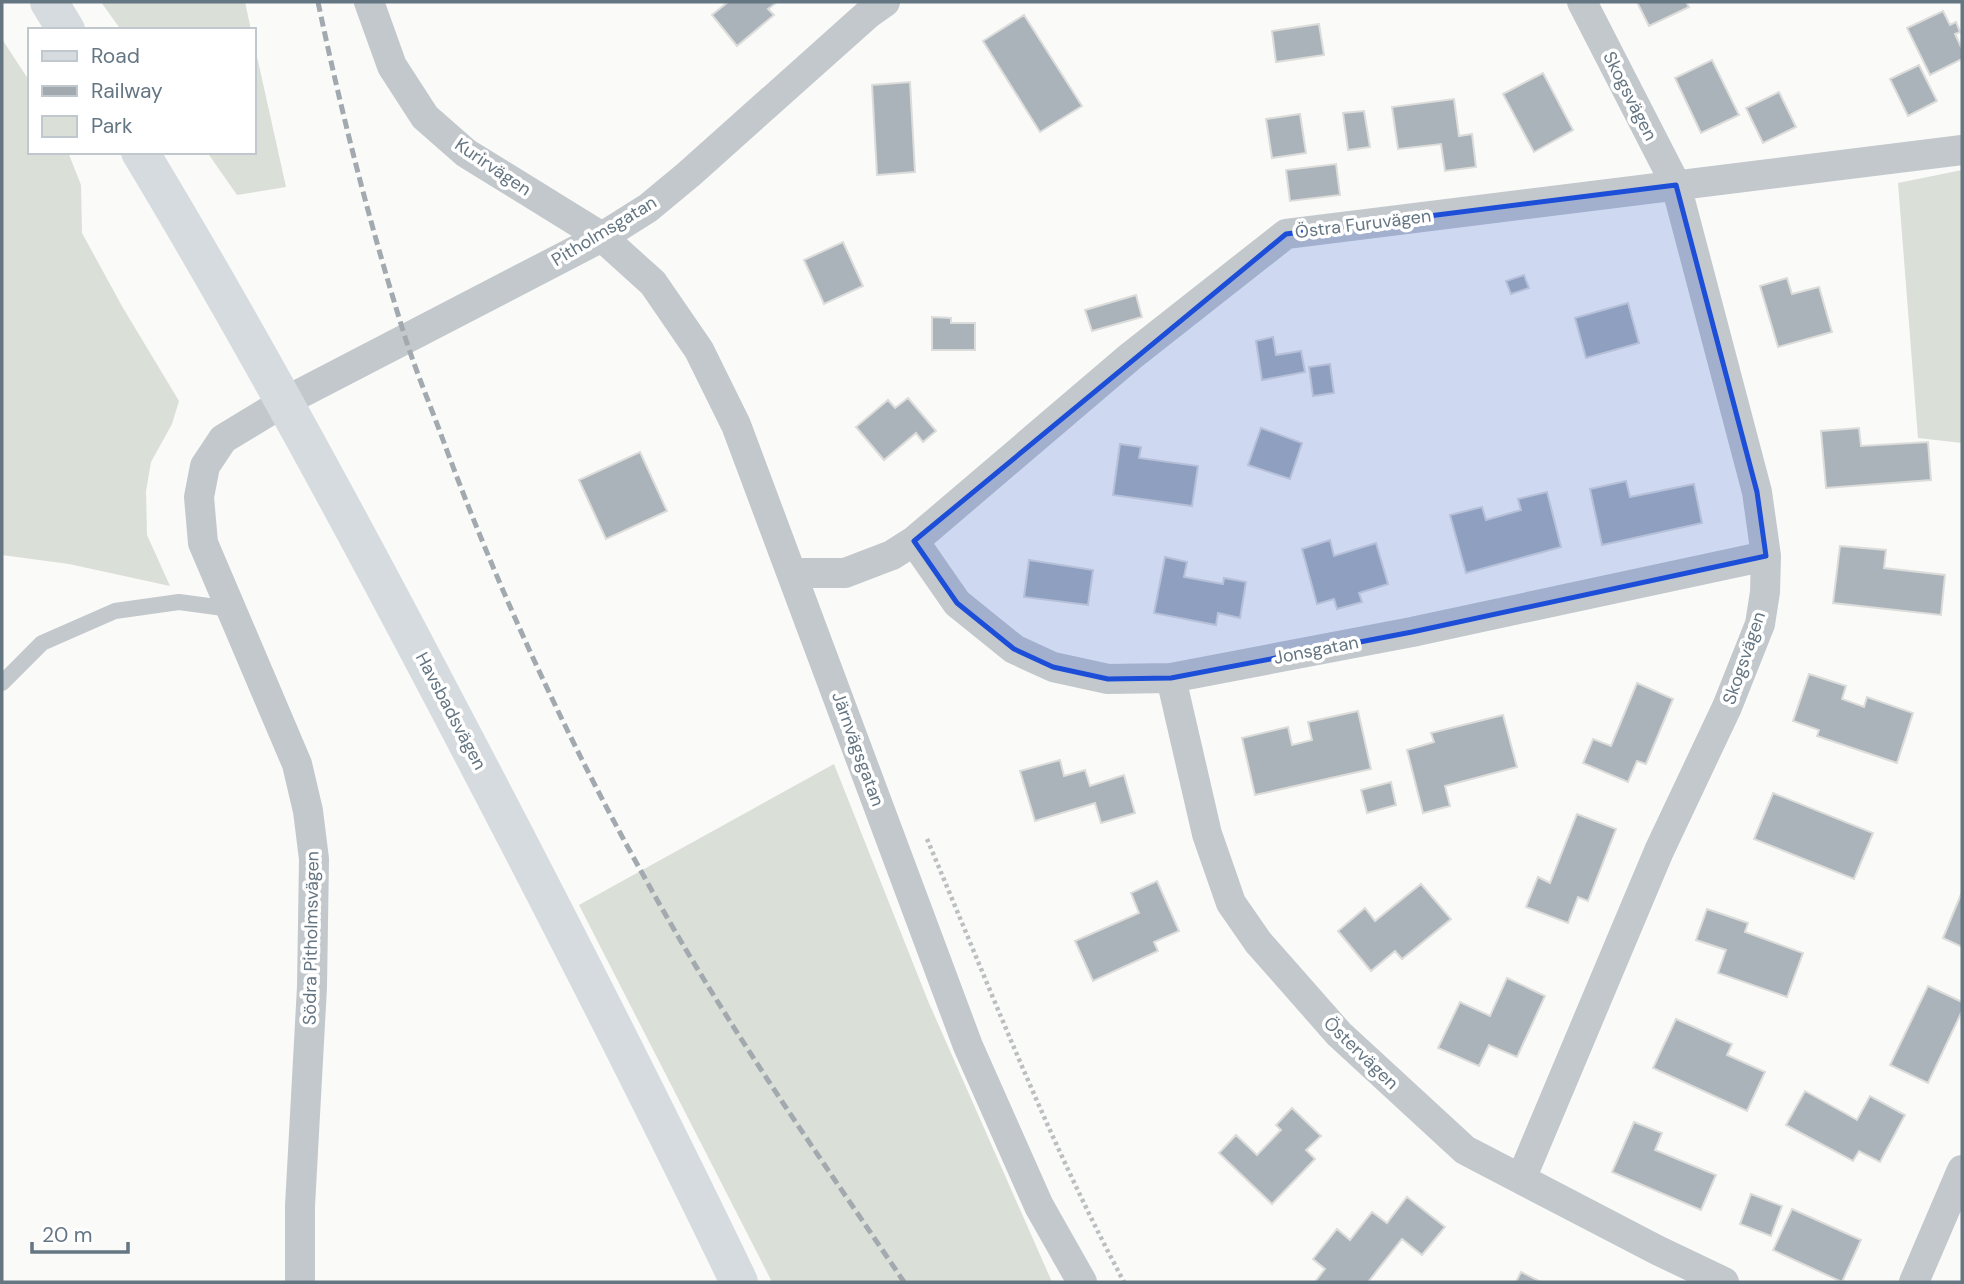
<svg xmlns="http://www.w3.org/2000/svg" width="1964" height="1284" viewBox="0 0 1964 1284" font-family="'DM Sans',sans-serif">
  <rect width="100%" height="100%" fill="#fafaf8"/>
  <path fill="#dadfd7" d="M 101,2 L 245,2 L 251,30 L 121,30 Z
    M 2,39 L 30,82 L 30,152 L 68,152 L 81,185 L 82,233 L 123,308 L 179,401 L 172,424 L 151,462 L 146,491 L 147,535 L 170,586 L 69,564 L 2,555 Z
    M 254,43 L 286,187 L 237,195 L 207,152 L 254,152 Z
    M 1962,170 L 1962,443 L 1918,438 L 1898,183 Z
    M 834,764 L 928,1001 L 1052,1282 L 772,1282 L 579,905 Z"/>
  <path fill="#aab3b9" stroke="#dcdcda" stroke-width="2" d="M 728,2 L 777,2 L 768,9 L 774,15 L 737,46 L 712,15 Z
    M 1637,2 L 1686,2 L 1689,7 L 1649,26 Z
    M 1943,11 L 1950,25 L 1956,22 L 1960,32 L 1955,34 L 1962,49 L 1962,59 L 1930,75 L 1907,28 Z
    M 1024,15 L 1082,106 L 1040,132 L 983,41 Z
    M 1319,24 L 1324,55 L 1276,62 L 1272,31 Z
    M 1712,60 L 1739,115 L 1701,133 L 1675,78 Z
    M 1919,65 L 1937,101 L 1908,116 L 1890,79 Z
    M 1543,73 L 1573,130 L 1534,152 L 1503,94 Z
    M 910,82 L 915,172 L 877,175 L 872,85 Z
    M 1779,92 L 1796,127 L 1763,143 L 1746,108 Z
    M 1454,99 L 1459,136 L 1472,134 L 1476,167 L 1445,171 L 1441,144 L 1398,149 L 1392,107 Z
    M 1364,111 L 1370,147 L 1348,150 L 1343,113 Z
    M 1300,114 L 1306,153 L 1272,158 L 1266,119 Z
    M 1336,164 L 1340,195 L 1290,201 L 1286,170 Z
    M 843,242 L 863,286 L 824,304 L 804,260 Z
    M 1524,275 L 1529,288 L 1511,294 L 1506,281 Z
    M 1787,278 L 1792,294 L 1819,287 L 1832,332 L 1778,347 L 1760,286 Z
    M 1136,295 L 1142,317 L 1092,331 L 1085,310 Z
    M 1628,303 L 1639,343 L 1586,358 L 1575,318 Z
    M 932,317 L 951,318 L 951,323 L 975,323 L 975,350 L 932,350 Z
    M 1273,337 L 1276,355 L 1301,351 L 1305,372 L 1262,380 L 1256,341 Z
    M 1330,364 L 1334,393 L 1313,396 L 1309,367 Z
    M 908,398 L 936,431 L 923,442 L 916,433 L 884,460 L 856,427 L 888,400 L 895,408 Z
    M 1261,428 L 1302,443 L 1290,479 L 1248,465 Z
    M 1859,428 L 1861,446 L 1928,442 L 1931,480 L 1826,488 L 1821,431 Z
    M 1120,444 L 1141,447 L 1139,458 L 1198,466 L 1192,506 L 1113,495 Z
    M 640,452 L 667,511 L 606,539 L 579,480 Z
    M 1626,481 L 1630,497 L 1694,484 L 1702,523 L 1602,545 L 1590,489 Z
    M 1547,492 L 1561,547 L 1466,573 L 1450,515 L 1482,507 L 1486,520 L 1521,510 L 1518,499 Z
    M 1330,540 L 1334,556 L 1376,543 L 1388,584 L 1359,593 L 1362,602 L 1337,609 L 1334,599 L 1317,604 L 1302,549 Z
    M 1840,546 L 1886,550 L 1884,568 L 1945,575 L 1941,615 L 1833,603 Z
    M 1165,557 L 1187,562 L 1184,577 L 1223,584 L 1224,578 L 1246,582 L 1240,618 L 1218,613 L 1216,625 L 1154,613 Z
    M 1029,560 L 1093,570 L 1088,605 L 1024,597 Z
    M 1809,674 L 1846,686 L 1842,699 L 1864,707 L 1867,697 L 1913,713 L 1897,763 L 1817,736 L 1819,730 L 1793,721 Z
    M 1637,683 L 1673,699 L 1646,764 L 1637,761 L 1628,782 L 1583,763 L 1593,739 L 1611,746 Z
    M 1358,711 L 1371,769 L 1255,795 L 1242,738 L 1288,727 L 1292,745 L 1312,740 L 1308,722 Z
    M 1503,715 L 1517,767 L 1445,786 L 1450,806 L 1423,813 L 1407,750 L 1434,742 L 1431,733 Z
    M 1060,760 L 1064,776 L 1085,770 L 1090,786 L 1124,775 L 1135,813 L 1101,823 L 1095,803 L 1035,821 L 1020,771 Z
    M 1391,782 L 1396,805 L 1367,813 L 1361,790 Z
    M 1773,793 L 1873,833 L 1854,879 L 1754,839 Z
    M 1577,814 L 1616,829 L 1588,901 L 1578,897 L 1568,923 L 1526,907 L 1538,877 L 1550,883 Z
    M 1157,881 L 1179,931 L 1154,942 L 1158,951 L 1093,981 L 1075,941 L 1139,913 L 1131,893 Z
    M 1421,884 L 1451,919 L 1402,959 L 1395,951 L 1371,971 L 1338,931 L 1365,908 L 1375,921 Z
    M 1962,892 L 1962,947 L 1943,938 Z
    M 1707,909 L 1748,923 L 1745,932 L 1803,953 L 1787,997 L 1718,973 L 1726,950 L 1696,940 Z
    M 1507,978 L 1545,996 L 1517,1057 L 1489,1045 L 1479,1066 L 1438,1048 L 1460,1002 L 1490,1016 Z
    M 1928,986 L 1962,1002 L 1962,1011 L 1928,1083 L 1890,1065 Z
    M 1676,1019 L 1732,1044 L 1727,1055 L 1765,1072 L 1747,1111 L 1653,1068 Z
    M 1805,1091 L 1857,1120 L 1870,1096 L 1905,1115 L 1880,1162 L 1859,1151 L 1853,1161 L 1786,1125 Z
    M 1292,1108 L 1321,1136 L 1306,1150 L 1315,1159 L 1272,1204 L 1219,1153 L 1236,1135 L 1257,1155 L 1281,1130 L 1276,1125 Z
    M 1634,1122 L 1662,1133 L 1655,1150 L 1716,1175 L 1701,1210 L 1612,1172 Z
    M 1751,1194 L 1782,1206 L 1771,1236 L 1740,1224 Z
    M 1407,1197 L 1445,1227 L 1422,1255 L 1402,1239 L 1368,1282 L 1315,1282 L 1325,1269 L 1313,1259 L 1337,1229 L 1350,1240 L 1372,1212 L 1387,1223 Z
    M 1792,1209 L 1861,1240 L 1842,1282 L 1773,1250 Z
    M 1521,1272 L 1541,1282 L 1516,1282 Z"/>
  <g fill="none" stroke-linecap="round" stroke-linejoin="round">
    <path stroke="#bbbfc2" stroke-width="4.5" stroke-dasharray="3.5 3.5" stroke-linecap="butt" d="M 927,839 C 990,988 1048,1140 1124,1282"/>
    <path stroke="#c3c8cc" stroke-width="16" d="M 2,683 L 42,643 L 115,611 L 179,602 L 231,609"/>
    <path stroke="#c3c8cc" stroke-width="30" d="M 369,2 L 392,66 L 425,117 L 466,153 L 602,237 L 653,283 L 699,350 L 736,425 L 968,1046 L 1039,1206 L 1082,1282
      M 914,541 L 957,603 L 1014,649 L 1053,667 L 1108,679 L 1171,678 L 1412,632 L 1766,556
      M 793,573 L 845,573 L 892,555 L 914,541 L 1131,356 L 1286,234 L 1962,150
      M 1171,678 L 1207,834 L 1231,903 L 1258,942 L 1339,1034 L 1465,1150 L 1657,1250 L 1724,1282
      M 1521,1179 L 1659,851 L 1727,707 L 1760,624 L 1765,592 L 1766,556 L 1757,492 L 1676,185 L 1582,2
      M 300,1282 L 300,1206 L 312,987 L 314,859 L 308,811 L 297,764 L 203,543 L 199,497 L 205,466 L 223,439 L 284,402 L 602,237 L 648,208 L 689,174 L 868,14 L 885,2
      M 1914,1282 L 1962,1170"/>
    <path stroke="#d6dbdf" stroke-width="38" d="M 49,2 L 66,30
      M 140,152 C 242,321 336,494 428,669 C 535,872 640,1076 739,1282"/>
    <path stroke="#a2aab0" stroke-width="5" stroke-dasharray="10 5" stroke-linecap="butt" d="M 318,2 C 342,116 371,229 406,340 C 417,374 431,407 443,440 C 499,592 567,739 646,880 C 723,1020 815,1150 904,1282"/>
  </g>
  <path fill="#1d4ed8" fill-opacity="0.2" stroke="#1d4ed8" stroke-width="5" stroke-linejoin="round" d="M 1676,185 L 1757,492 L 1766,556 L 1412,632 L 1171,678 L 1108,679 L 1053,667 L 1014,649 L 957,603 L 914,541 L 1286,234 Z"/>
  <g text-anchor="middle" stroke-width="7" stroke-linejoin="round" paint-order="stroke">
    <g font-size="18" fill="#657683" stroke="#fff">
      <text transform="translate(1630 96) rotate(63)" y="6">Skogsvägen</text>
      <text transform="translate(493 167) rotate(34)" y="6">Kurirvägen</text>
      <text transform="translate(1363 224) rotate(-7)" y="6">Östra Furuvägen</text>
      <text transform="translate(604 231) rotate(-31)" y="6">Pitholmsgatan</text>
      <text transform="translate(1316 650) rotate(-11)" y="6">Jonsgatan</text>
      <text transform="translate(1744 658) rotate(-71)" y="6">Skogsvägen</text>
      <text transform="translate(451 711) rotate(62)" y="6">Havsbadsvägen</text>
      <text transform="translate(858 749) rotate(70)" y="6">Järnvägsgatan</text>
      <text transform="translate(311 938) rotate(-89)" y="6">Södra Pitholmsvägen</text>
      <text transform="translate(1361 1053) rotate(44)" y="6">Östervägen</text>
    </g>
  </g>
  <rect width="1964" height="1284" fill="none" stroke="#657683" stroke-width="7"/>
  <rect x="28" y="28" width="228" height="126" fill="#ffffff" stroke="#c1c8cd" stroke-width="2"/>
  <rect x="42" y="51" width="35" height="10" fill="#d6dbdf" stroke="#c1c8cd" stroke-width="2"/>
  <text x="91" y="63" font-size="21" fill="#657683">Road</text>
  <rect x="42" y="86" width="35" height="10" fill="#a2aab0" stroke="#c1c8cd" stroke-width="2"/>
  <text x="91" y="98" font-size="21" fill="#657683">Railway</text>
  <rect x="42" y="116" width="35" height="21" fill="#dadfd7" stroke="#c1c8cd" stroke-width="2"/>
  <text x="91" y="133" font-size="21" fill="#657683">Park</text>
  <path d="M32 1242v10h96v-10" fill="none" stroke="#657683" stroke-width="3.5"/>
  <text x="42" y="1242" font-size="21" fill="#657683" stroke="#ffffff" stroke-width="5" paint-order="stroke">20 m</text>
</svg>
